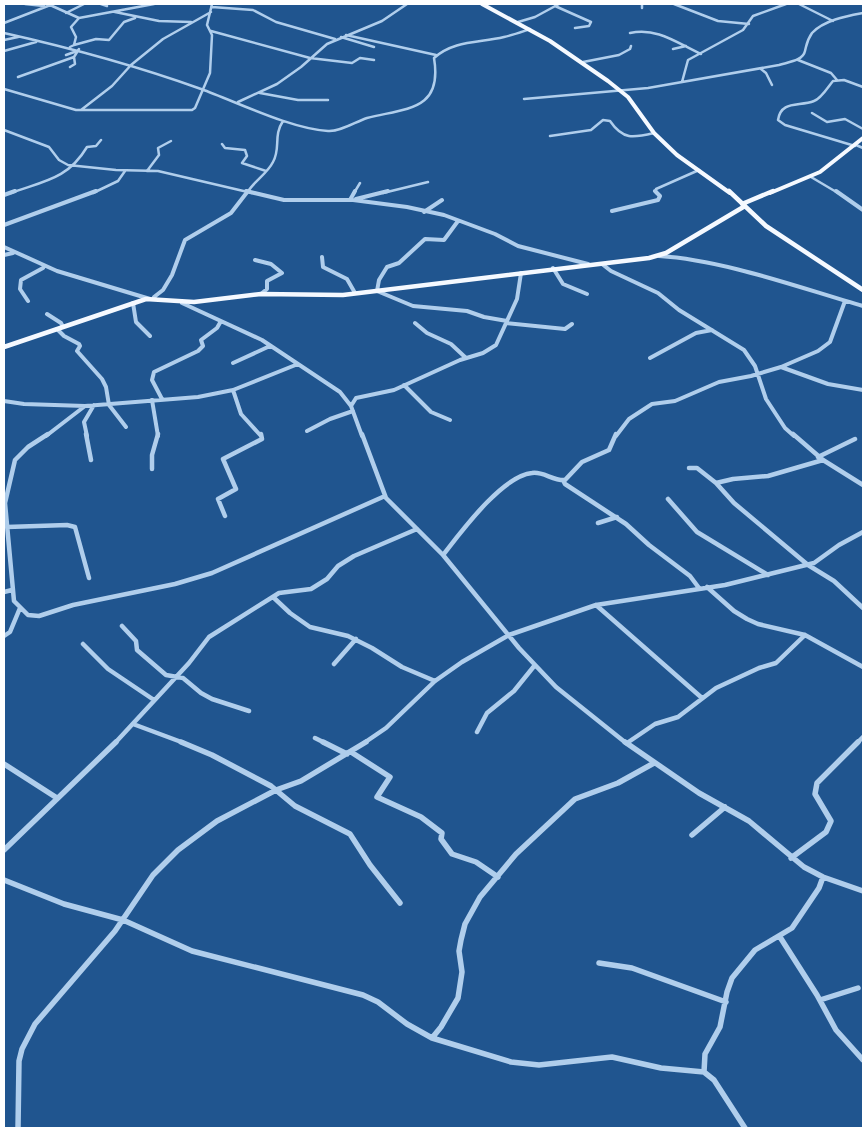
<svg xmlns="http://www.w3.org/2000/svg" width="867" height="1132" viewBox="0 0 867 1132" font-family="'IBM Plex Sans',sans-serif">
  <rect width="100%" height="100%" fill="#20558f"/>
  <g fill="none" stroke-linecap="round" stroke-linejoin="round">
    <path stroke="#b0ceec" stroke-width="2.5" d="M 25,4 L 44,6
      M 101,4 L 107,6
      M 642,4 L 642,8
      M 674,4 L 718,21 L 749,24
      M 799,4 L 833,21
      M 50,5 L 79,18
      M 555,6 L 591,22 L 589,26 L 575,28
      M 212,7 L 253,10 L 276,22 L 335,39
      M 115,12 L 159,21 L 191,22
      M 66,13 L 84,4
      M 518,22 L 535,17 L 559,4
      M 4,23 L 53,4
      M 211,31 L 310,58 L 352,63 L 360,58 L 374,60
      M 4,33 C 71,48 137,66 201,89 C 237,102 291,129 328,131 C 340,132 355,122 367,118 C 406,108 443,111 434,58 C 454,40 479,43 504,37 C 513,35 521,32 530,29
      M 630,33 C 657,27 677,43 701,54
      M 346,35 L 436,55
      M 341,37 L 374,47
      M 4,40 L 18,37
      M 74,45 L 96,39 L 109,40 L 124,22 L 135,18
      M 70,47 L 74,45 L 76,37 L 71,27 L 79,18 L 154,4
      M 673,49 L 686,46
      M 4,51 L 36,42
      M 66,55 L 77,51
      M 798,60 L 831,73 L 837,80
      M 583,62 L 619,55 L 630,49 L 631,46
      M 70,67 L 75,64 L 74,57 L 79,49
      M 761,69 L 766,73 L 772,85
      M 18,77 L 74,57
      M 682,82 L 688,60 L 743,30 L 753,16 L 786,4
      M 4,89 L 76,110 L 192,110 L 195,108 L 210,73 L 212,35 L 207,25 L 212,4
      M 260,93 L 298,100 L 328,100
      M 524,99 L 648,88 L 779,65 C 788,62 803,61 805,51 C 807,43 807,40 812,33 C 824,20 847,16 863,13
      M 238,102 L 277,84 L 301,67 L 327,44 L 382,21 L 407,4
      M 81,110 L 112,86 L 131,65 L 163,39 L 211,12
      M 812,113 L 827,122 L 845,119 L 863,129
      M 4,130 L 49,147 L 59,160 L 68,165 L 116,170 L 158,171 L 252,193
      M 550,136 L 591,130 L 603,120 L 610,121 C 623,140 633,138 654,133
      M 222,144 L 225,148 L 245,150 L 247,156 L 242,163 L 266,171
      M 856,145 L 863,148
      M 855,146 L 785,125 L 778,120 C 781,100 799,107 814,101 C 821,99 828,87 833,81 L 844,80 L 863,87
      M 147,171 L 159,155 L 158,148 L 171,141
      M 811,177 L 838,193
      M 11,193 C 44,181 68,179 87,147 L 96,146 L 101,140
      M 93,193 L 118,181 L 125,171
      M 247,193 C 254,181 267,174 273,162 C 281,148 273,136 283,121
      M 354,193 L 360,183
      M 383,193 L 428,182
      M 656,193 L 656,189 L 699,170"/>
    <path stroke="#b0ceec" stroke-width="4" d="M 246,191 L 284,200 L 353,200 L 407,207 L 444,215 L 495,234 L 518,246 L 588,264
      M 836,191 L 863,210
      M 4,195 L 15,191
      M 356,199 L 388,191
      M 350,200 L 355,191
      M 612,211 L 658,200 L 660,196 L 655,191
      M 424,212 L 442,200
      M 458,221 L 444,240 L 425,239 L 399,263 L 387,267 L 379,280 L 377,291 L 413,306 L 467,311 L 484,317 L 507,321
      M 4,225 L 96,191
      M 4,247 L 57,271 L 150,299
      M 4,255 L 13,253
      M 659,256 C 724,260 800,288 863,306
      M 322,257 L 323,267 L 347,279 L 355,293
      M 255,260 L 271,264 L 282,273 L 267,281 L 267,289 L 261,294
      M 602,264 L 611,271 L 658,293 L 679,310 L 744,350 L 755,366 L 766,399 L 785,428 L 794,436
      M 553,268 L 563,284 L 587,294
      M 155,299 L 154,297 L 163,290 L 172,275 L 185,240 L 231,213 L 248,191
      M 28,301 L 20,289 L 21,280 L 43,268
      M 133,303 L 136,322 L 150,336
      M 182,303 L 262,340 L 340,392 L 351,406 L 362,436
      M 47,314 L 61,323 L 63,327
      M 415,323 L 427,333 L 451,344 L 466,358
      M 506,323 L 565,329 L 572,324
      M 57,329 L 64,336 L 79,344 L 80,346 L 77,351 L 102,379 L 106,387 L 109,405 L 126,427
      M 650,358 L 696,333 L 712,330
      M 233,363 L 270,346
      M 781,367 L 818,351 L 830,342 L 845,301
      M 404,385 L 431,412 L 450,420
      M 233,390 L 241,414 L 261,436
      M 162,399 L 152,380 L 154,372 L 198,351 L 203,346 L 201,340 L 217,328 L 221,321
      M 152,400 L 158,436
      M 4,401 L 24,404 L 85,406 L 198,397 L 233,390 L 298,364
      M 351,406 L 356,398 L 394,390 L 460,360 L 483,353 L 496,345 L 517,299 L 521,273
      M 307,431 L 330,419 L 353,411
      M 46,436 L 85,406
      M 87,436 L 84,422 L 94,405
      M 616,436 L 629,419 L 652,404 L 675,401 L 719,382 L 751,376 L 781,367 L 828,384 L 863,390"/>
    <path stroke="#b0ceec" stroke-width="4.5" d="M 48,434 L 28,447 L 15,460 L 5,503 L 14,601 L 28,615 L 39,616 L 73,605 L 175,584 L 212,573 L 385,496
      M 86,434 L 91,460
      M 362,434 L 386,498 L 443,555 L 519,648 L 556,687 L 626,743
      M 793,434 L 823,460 L 863,485
      M 818,457 L 855,439
      M 689,468 L 697,468 L 716,483 L 733,479 L 768,476 L 823,460
      M 152,469 L 152,455 L 158,434
      M 563,480 L 565,484 L 626,524 L 649,545 L 690,576 L 699,588
      M 716,483 L 734,503 L 808,565 L 834,581 L 863,608
      M 668,499 L 697,532 L 768,575
      M 225,516 L 218,499 L 236,489 L 223,459 L 262,439 L 261,434
      M 598,523 L 617,517
      M 7,527 L 67,525 L 75,527 L 89,578
      M 443,555 C 461,532 502,476 532,473 C 543,471 553,481 565,480 L 582,462 L 609,450 L 616,434
      M 707,587 L 734,611 L 747,619 L 758,624 L 805,635 L 863,667
      M 4,592 L 12,590
      M 273,597 L 290,613 L 310,627 L 348,636 L 372,648 L 402,667 L 435,681
      M 596,605 L 702,698
      M 122,626 L 136,641 L 137,650 L 166,675 L 183,678 L 201,693 L 212,699 L 249,711
      M 4,636 L 10,632 L 20,608
      M 83,644 L 108,669 L 154,700
      M 334,664 L 356,639
      M 133,724 L 184,743
      M 477,732 L 487,713 L 514,691 L 535,665
      M 315,738 L 325,743
      M 115,743 L 189,663 L 209,637 L 279,593 L 311,589 L 327,579 L 338,566 L 354,556 L 417,529
      M 364,743 L 386,728 L 435,681 L 462,662 L 509,635 L 596,605 L 725,585 L 814,563 L 839,545 L 863,532
      M 627,743 L 655,724 L 678,717 L 716,688 L 759,668 L 776,663 L 805,635
      M 857,743 L 863,737"/>
    <path stroke="#b0ceec" stroke-width="5.5" d="M 181,742 L 212,755 L 271,786 L 295,806 L 350,834 L 370,865 L 400,903
      M 323,742 L 347,754
      M 625,742 L 699,793 L 749,821 L 804,867 L 823,877 L 863,891
      M 351,752 L 390,777 L 377,797 L 421,817 L 442,833 L 441,839 L 452,854 L 476,862 L 498,877
      M 4,764 L 57,798
      M 692,835 L 725,807
      M 4,850 L 116,742
      M 791,858 L 826,832 L 831,821 L 815,794 L 817,783 L 858,742
      M 4,880 L 64,904 L 123,920 L 192,951 L 363,995 L 378,1002 L 407,1024 L 432,1038 L 511,1062 L 539,1065 L 612,1057 L 661,1068 L 704,1072 L 714,1080 L 745,1128
      M 780,937 L 817,995 L 836,1030 L 863,1060
      M 599,963 L 632,968 L 726,1002
      M 820,1000 L 858,988
      M 432,1038 L 441,1027 L 458,998 L 462,972 L 459,951 L 461,940 L 465,924 L 480,897 L 516,854 L 575,799 L 618,783 L 654,763
      M 704,1072 L 705,1054 L 720,1027 L 727,992 L 732,978 L 755,950 L 792,928 L 819,888 L 823,877
      M 18,1128 L 19,1061 L 22,1049 L 35,1024 L 115,931 L 153,875 L 178,850 L 217,821 L 276,790 L 301,781 L 366,742"/>
    <path stroke="#f5f9ff" stroke-width="4" d="M 482,4 L 550,41 L 608,81 L 628,97 L 654,133 L 677,155 L 730,193
      M 770,193 L 820,172 L 863,138"/>
    <path stroke="#f5f9ff" stroke-width="4.5" d="M 729,191 L 766,226 L 863,290
      M 742,204 L 773,191
      M 4,347 L 146,299 L 194,302 L 261,294 L 343,295 L 649,258 L 666,253 L 745,206"/>
  </g>
  <rect width="867" height="1132" fill="none" stroke="#ffffff" stroke-width="10"/>
</svg>
